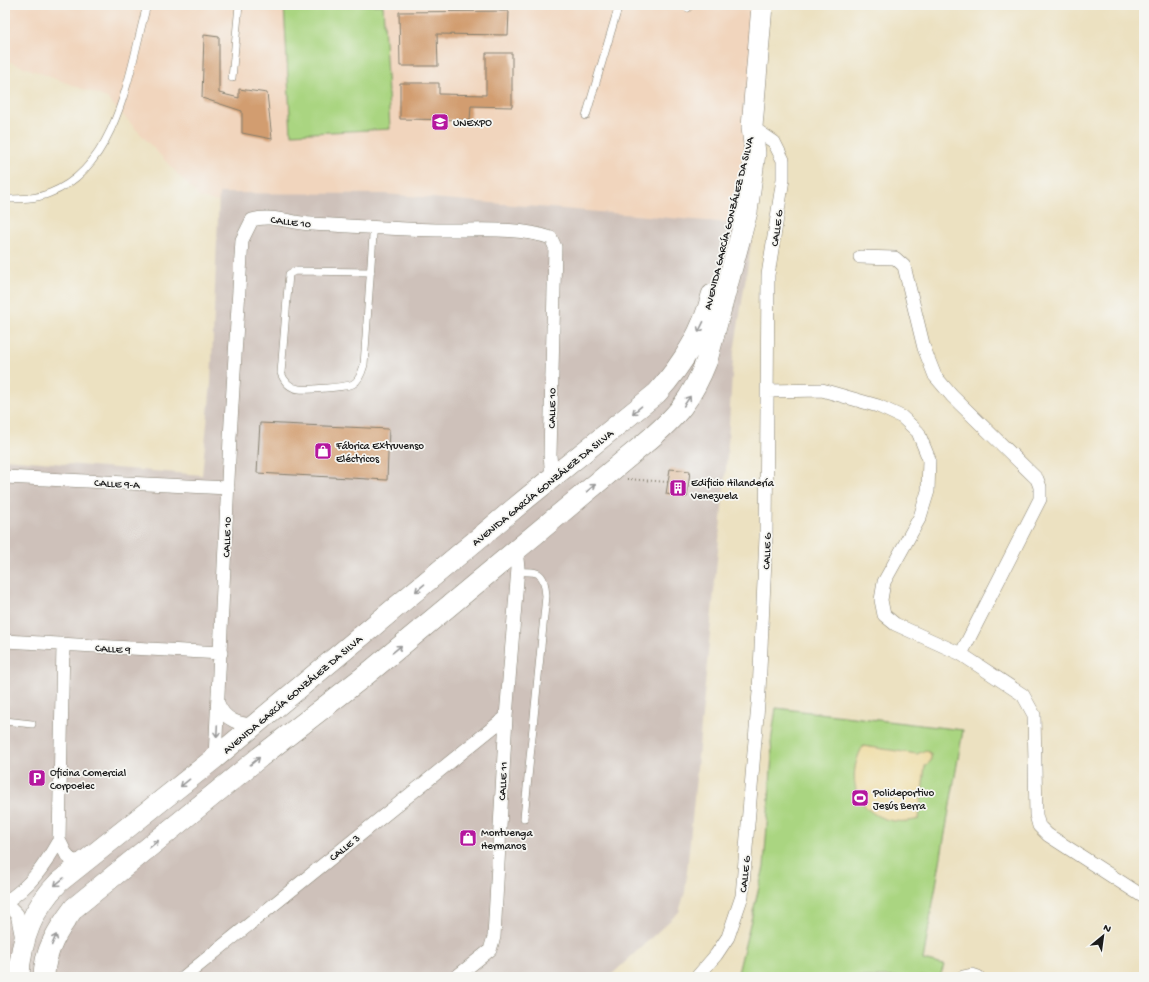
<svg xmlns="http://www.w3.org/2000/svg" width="1149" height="982" viewBox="0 0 1149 982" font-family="'Gochi Hand',sans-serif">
  <rect width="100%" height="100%" fill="#f6f6f2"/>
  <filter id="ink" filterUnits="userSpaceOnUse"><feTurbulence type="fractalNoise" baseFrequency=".025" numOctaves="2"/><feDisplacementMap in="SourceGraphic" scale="8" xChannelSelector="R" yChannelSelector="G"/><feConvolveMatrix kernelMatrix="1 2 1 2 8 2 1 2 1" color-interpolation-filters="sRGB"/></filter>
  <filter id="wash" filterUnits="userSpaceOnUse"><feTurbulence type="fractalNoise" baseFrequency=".012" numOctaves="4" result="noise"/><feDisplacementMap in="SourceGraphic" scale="16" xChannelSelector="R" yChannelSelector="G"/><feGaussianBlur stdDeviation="0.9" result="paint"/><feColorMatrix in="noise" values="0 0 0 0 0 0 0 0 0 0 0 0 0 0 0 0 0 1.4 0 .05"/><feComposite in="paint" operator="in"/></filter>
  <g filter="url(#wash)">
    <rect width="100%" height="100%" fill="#ece1c1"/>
    <path fill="#f1d5bd" d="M 13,5 L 759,5 L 753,107 L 729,229 L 302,219 L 200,198 L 107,98 L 5,60 L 5,20 Z"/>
    <path fill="#cec1ba" d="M 219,193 L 385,194 L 754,225 L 733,359 L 727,457 L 685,892 L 679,912 L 609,977 L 5,977 L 5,459 L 202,475 L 211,383 Z"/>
    <path fill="#aad581" stroke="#63784e" d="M 284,5 L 383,5 L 390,129 L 291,134 Z
      M 776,708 L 963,730 L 923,960 L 944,965 L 940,977 L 737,977 L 764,867 L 772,756 L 771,742 Z"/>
    <path fill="#eeda9e" stroke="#857b5d" d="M 863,746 L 917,754 L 926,750 L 931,754 L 931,761 L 925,766 L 919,819 C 870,832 838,790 863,746 Z"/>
    <g id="blocks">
      <path fill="#d29d6f" d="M 509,11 L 508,35 L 437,34 L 438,66 L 400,66 L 399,12 Z
        M 204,35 L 219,37 L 219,93 L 239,98 L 239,89 L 267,93 L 272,139 L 242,133 L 242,111 L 202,98 Z
        M 486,53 L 512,53 L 512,107 L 471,106 L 470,120 L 400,119 L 400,83 L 439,83 L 439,94 L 486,95 Z
        M 260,423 L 389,429 L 387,480 L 257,473 Z
        M 670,469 L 690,471 L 687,497 L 666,494 Z"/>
    </g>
  </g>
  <g filter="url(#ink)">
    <use href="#blocks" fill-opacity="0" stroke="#847e6e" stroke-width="1"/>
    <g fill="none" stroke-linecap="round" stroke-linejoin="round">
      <defs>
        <path id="lane" d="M 682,5 L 688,8
          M 232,78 L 239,5
          M 586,116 L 619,5
          M 5,199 C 20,199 36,199 50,193 C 119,167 130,66 147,5
          M 371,272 L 295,271 L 289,274 L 281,373 C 284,381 290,388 299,389 C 307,390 347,387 353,384 C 359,381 362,372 364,365 L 373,235 L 374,227
          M 518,572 C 541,571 544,573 546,596 L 524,818
          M 5,721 L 32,724"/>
        <path id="street" d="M 860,257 L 895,258 L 904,266 L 924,348 L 935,376 L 952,396 L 1037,479 L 1040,487 L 1040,499 L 961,654
          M 768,391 L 822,390 L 878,406 L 902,417 L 918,432 L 929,459 L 928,491 L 920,517 L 884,582 L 881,600 L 884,615 L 895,624 L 961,654 L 1023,695 L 1034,715 L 1036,815 L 1039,826 L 1048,835 L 1144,897
          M 5,477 L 228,488
          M 5,641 L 221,653
          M 218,703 C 224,720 240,726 257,724
          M 215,758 L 230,438 L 242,240 L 252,220 C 271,214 292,223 312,224 C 353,226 395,229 436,230 C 473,231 516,226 551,238 L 555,247 L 550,455 L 552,478
          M 59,840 L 63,645
          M 5,902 C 30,887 45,865 59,840 L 67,856 L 73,861 L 86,860
          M 5,902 L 17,914 L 22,939
          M 184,977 L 506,717
          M 456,977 L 490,950 L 494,937 L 506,717 L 518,568 L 516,550
          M 697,977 L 716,955 L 728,937 L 742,896 L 759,692 L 766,537 L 768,275 L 783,179 L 783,160 L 774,142 L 752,127
          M 963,977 L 972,975 L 978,977"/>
        <path id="primary" d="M 19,977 C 20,940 33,908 59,882 L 215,758 L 527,498 L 657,393 C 682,365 703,331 712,295
          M 44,977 C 44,951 59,928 74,908 L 260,757 L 367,674 L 644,444 C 677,416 691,401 707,360 L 747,212 L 755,153 L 752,127 L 762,5"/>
      </defs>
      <use href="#lane" stroke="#847e6e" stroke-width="8"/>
      <use href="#street" stroke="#847e6e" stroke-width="14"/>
      <use href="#primary" stroke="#847e6e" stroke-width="22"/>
      <path stroke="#847e6e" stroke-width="2" stroke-dasharray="1 3" stroke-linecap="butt" d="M 627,479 L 668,482"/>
      <use href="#lane" stroke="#fff" stroke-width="7"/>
      <use href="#street" stroke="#fff" stroke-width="13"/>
      <use href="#primary" stroke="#fff" stroke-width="21"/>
    </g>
    <defs><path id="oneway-shaft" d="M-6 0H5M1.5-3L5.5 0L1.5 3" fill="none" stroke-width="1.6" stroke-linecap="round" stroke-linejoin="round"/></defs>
    <g stroke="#999">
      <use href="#oneway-shaft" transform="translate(701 327) rotate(116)"/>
      <use href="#oneway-shaft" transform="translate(687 401) rotate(-56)"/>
      <use href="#oneway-shaft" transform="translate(637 410) rotate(140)"/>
      <use href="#oneway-shaft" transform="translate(591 488) rotate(-40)"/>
      <use href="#oneway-shaft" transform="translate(420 588) rotate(140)"/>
      <use href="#oneway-shaft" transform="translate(397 649) rotate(-40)"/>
      <use href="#oneway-shaft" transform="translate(217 731) rotate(93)"/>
      <use href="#oneway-shaft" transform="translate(255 761) rotate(-39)"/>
      <use href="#oneway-shaft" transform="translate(185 783) rotate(141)"/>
      <use href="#oneway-shaft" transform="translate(154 844) rotate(-39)"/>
      <use href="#oneway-shaft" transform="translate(59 882) rotate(140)"/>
      <use href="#oneway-shaft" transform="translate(54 940) rotate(-67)"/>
    </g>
  </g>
  <defs>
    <symbol id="university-square" viewBox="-11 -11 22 22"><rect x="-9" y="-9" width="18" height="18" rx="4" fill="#b5179e" stroke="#f6f6f2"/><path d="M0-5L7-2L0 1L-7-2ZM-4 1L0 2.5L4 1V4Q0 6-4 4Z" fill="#fff"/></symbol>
    <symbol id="shop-square" viewBox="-11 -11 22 22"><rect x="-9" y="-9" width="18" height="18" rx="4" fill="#b5179e" stroke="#f6f6f2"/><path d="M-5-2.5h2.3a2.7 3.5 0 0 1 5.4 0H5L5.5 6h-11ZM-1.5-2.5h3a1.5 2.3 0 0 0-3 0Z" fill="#fff"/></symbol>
    <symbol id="building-square" viewBox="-11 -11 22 22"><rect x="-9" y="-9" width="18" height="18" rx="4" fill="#b5179e" stroke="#f6f6f2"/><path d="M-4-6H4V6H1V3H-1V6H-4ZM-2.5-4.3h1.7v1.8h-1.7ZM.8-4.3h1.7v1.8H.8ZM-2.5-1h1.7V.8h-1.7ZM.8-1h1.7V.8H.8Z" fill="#fff"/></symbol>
    <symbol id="parking-square" viewBox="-11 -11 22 22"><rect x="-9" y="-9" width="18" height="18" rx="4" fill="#b5179e" stroke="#f6f6f2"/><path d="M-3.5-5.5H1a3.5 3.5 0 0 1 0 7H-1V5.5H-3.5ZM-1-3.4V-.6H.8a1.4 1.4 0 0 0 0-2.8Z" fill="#fff"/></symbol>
    <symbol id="stadium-square" viewBox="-11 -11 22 22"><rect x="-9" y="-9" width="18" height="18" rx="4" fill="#b5179e" stroke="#f6f6f2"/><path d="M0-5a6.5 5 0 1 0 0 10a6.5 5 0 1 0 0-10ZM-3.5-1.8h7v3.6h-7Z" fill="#fff"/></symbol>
  </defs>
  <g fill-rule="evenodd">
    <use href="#university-square" x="430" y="112" width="20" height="20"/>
    <use href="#shop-square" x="313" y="441" width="20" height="20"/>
    <use href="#building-square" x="668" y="478" width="20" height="20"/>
    <use href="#parking-square" x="27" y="768" width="20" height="20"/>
    <use href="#stadium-square" x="850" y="788" width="20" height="20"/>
    <use href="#shop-square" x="458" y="828" width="20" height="20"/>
  </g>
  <g text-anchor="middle" stroke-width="3.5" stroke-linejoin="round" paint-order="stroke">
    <g font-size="11" fill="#1c1c1c" stroke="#f6f6f2" text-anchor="start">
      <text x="453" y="126">UNEXPO</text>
      <text x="336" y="449">Fábrica Extruvenso<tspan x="336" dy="13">Eléctricos</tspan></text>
      <text x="691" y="486">Edificio Hilandería<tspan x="691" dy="13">Venezuela</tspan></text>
      <text x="50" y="776">Oficina Comercial<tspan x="50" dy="13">Corpoelec</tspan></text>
      <text x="873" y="796">Polideportivo<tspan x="873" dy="13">Jesús Berra</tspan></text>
      <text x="481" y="836">Montuenga<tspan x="481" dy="13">Hermanos</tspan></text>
    </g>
    <g font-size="11" fill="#1c1c1c" stroke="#f6f6f2">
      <text transform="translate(291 221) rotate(7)" y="4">CALLE 10</text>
      <text transform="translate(728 223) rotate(-76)" y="4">AVENIDA GARCÍA GONZÁLEZ DA SILVA</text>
      <text transform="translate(776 228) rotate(-82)" y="4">CALLE G</text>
      <text transform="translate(551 408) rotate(-89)" y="4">CALLE 10</text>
      <text transform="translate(117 483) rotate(3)" y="4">CALLE 9-A</text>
      <text transform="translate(542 487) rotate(-39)" y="4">AVENIDA GARCÍA GONZÁLEZ DA SILVA</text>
      <text transform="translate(226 537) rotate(-88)" y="4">CALLE 10</text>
      <text transform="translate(766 551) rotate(-88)" y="4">CALLE G</text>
      <text transform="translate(113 648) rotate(3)" y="4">CALLE 9</text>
      <text transform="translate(292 694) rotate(-40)" y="4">AVENIDA GARCÍA GONZÁLEZ DA SILVA</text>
      <text transform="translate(502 781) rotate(-87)" y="4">CALLE 11</text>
      <text transform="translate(344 847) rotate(-39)" y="4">CALLE 3</text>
      <text transform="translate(744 874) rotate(-84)" y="4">CALLE G</text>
    </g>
  </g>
  <rect width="1149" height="982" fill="none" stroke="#f6f6f2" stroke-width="20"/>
  <g transform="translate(1103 936) rotate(29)" stroke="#f6f6f2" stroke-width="3" paint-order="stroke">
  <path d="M0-3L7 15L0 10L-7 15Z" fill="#1c1c1c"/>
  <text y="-6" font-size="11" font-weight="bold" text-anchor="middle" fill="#1c1c1c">N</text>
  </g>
</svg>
